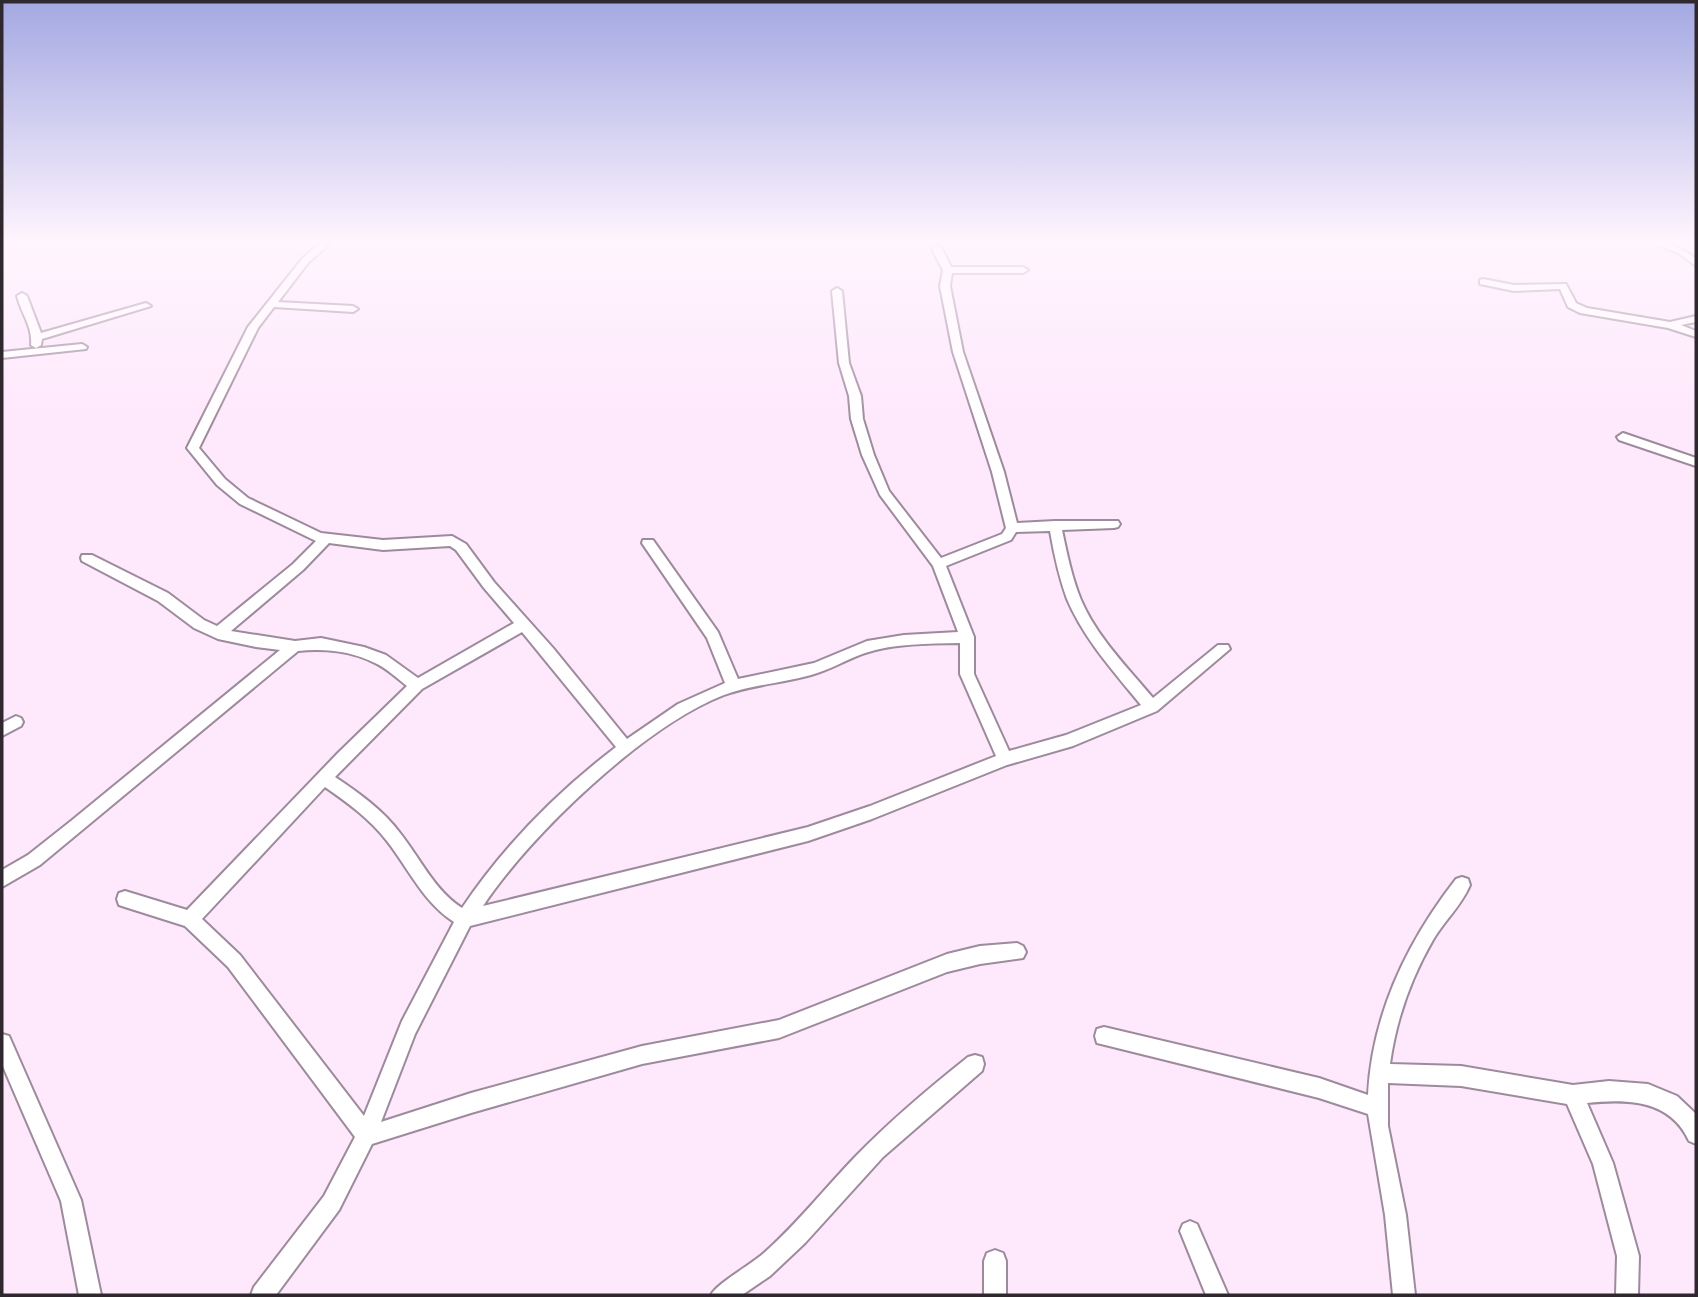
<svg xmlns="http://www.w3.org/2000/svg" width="1698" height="1297" viewBox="0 0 1698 1297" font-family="'Archivo Narrow',sans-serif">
  <rect width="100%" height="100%" fill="#fee8fc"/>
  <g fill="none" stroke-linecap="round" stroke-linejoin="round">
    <defs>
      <path id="minor" d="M 320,243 L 330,243 L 308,263 L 278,302 L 353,306 L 358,309 L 353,312 L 274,307 L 258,328 L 199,448 L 225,479 L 248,498 L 321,533 L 383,540 L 452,536 L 466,544 L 494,582 L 553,648 L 627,739 L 678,704 L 725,683 L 707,638 L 642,543 L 643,540 L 653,540 L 718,632 L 738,679 L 814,663 L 867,641 L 904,635 L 958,632 L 933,566 L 880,495 L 862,455 L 851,419 L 849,396 L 839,363 L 832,291 L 837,288 L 842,291 L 849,363 L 861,396 L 863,419 L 874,455 L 889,491 L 941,558 L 1002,534 L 1006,528 L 992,472 L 953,352 L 940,286 L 943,270 L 932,249 L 937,246 L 942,249 L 951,267 L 1023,267 L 1028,270 L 1023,273 L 952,273 L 950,286 L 963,352 L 1004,472 L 1017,523 L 1055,521 L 1118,521 L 1120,524 L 1118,527 L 1114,528 L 1062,530 C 1067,554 1072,578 1081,600 C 1097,637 1127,667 1153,698 L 1218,645 L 1228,645 L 1230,649 L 1157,711 L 1073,746 L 1007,765 L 872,819 L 808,841 L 470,926 L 415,1034 L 381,1122 L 471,1093 L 642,1046 L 779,1020 L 947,954 L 980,946 L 1017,943 L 1023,946 L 1026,952 L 1023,958 L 980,964 L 947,972 L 779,1038 L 642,1064 L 471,1113 L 372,1144 L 339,1210 L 276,1295 L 251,1295 L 254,1287 L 324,1196 L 355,1137 L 228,967 L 185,926 L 125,907 L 119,905 L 117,899 L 119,893 L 125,891 L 187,910 L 338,753 L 407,686 C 397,678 386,668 375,663 C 352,651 323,648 298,651 L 40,865 L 2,887 L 2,870 L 28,855 L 71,821 L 280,650 L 256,647 L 218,639 L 194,628 L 158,601 L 82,561 L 81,558 L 82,555 L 92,555 L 168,593 L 204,620 L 217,626 L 293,564 L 316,541 L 240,504 L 217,485 L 187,448 L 248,327 L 302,259 ZM 1050,531 C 1054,554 1059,577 1067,599 C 1084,639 1114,672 1141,705 L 1066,735 L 1009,751 L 974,674 L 974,637 L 946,566 L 1011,540 L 1016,532 ZM 329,543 L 383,550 L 450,546 L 456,550 L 484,588 L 514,623 L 418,678 L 386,655 L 364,647 L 321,638 L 295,641 L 231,631 L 303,570 ZM 522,632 L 616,747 C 557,792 503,847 462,908 C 434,890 420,858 400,833 C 383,810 359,793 335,777 L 422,689 ZM 960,643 L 960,674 L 996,756 L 870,806 L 808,827 L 483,906 C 530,835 644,726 724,695 C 751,685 783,683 811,675 C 830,670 847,659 865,653 C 895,643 929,644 960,643 ZM 325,787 C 348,803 370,819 387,841 C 409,869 423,902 454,922 L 402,1021 L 364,1116 L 240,955 L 202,919 Z
        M 1652,243 C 1669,242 1683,248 1696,259 L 1696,266 L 1678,253 Z
        M 1483,279 L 1514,285 L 1566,284 L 1576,303 L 1587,308 L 1670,322 L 1696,316 L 1696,322 L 1681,325 L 1696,331 L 1696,337 L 1668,328 L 1580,313 L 1568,307 L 1560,289 L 1514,291 L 1480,284 L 1480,280 Z
        M 22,293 L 27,296 L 41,333 L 146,303 L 151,306 L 42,339 L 41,345 L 36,348 L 31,345 C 33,327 21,313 17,296 Z
        M 82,344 L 87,347 L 86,349 L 2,358 L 2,352 Z
        M 1623,433 L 1696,458 L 1696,466 L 1619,440 L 1617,437 Z
        M 16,716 L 21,718 L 23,722 L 21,726 L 2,736 L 2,723 Z
        M 1462,877 L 1468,879 L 1470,885 C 1462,905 1444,921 1433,940 C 1411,978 1396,1020 1390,1064 L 1461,1066 L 1573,1085 L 1609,1081 L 1648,1084 L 1677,1096 L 1696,1114 L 1696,1144 L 1689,1141 C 1670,1099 1626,1099 1587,1103 L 1613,1163 L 1639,1256 L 1638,1295 L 1616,1295 L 1617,1256 L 1593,1164 L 1567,1104 L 1461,1086 L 1388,1083 L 1388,1126 L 1406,1215 L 1415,1295 L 1393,1295 L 1385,1215 L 1368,1114 L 1319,1098 L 1097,1043 L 1095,1036 L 1097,1029 L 1104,1027 L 1319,1078 L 1368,1095 C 1372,1015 1407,942 1456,879 Z
        M 2,1034 L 9,1036 L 81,1200 L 101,1295 L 79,1295 L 61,1201 L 2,1064 Z
        M 975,1055 L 982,1057 L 984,1064 L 982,1071 L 883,1157 L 805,1243 L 770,1276 L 742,1295 L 711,1295 C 716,1284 752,1264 764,1253 C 798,1223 825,1188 856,1156 C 891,1120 929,1088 968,1057 Z
        M 1190,1221 L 1197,1224 L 1228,1295 L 1206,1295 L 1180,1231 L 1183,1224 Z
        M 995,1250 L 1003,1253 L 1006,1261 L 1006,1295 L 984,1295 L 984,1261 L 987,1253 Z"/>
    </defs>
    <use href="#minor" stroke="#9d8a9c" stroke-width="4"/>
    <use href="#minor" fill="#fff" fill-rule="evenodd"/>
  </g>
  <linearGradient id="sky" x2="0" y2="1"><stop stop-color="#a3a8e2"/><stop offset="0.57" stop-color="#fff5fe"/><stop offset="1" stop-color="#fff5fe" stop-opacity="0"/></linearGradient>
  <rect width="1698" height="424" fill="url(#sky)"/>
  <rect width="1698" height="1297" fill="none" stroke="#2f282f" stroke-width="7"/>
</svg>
